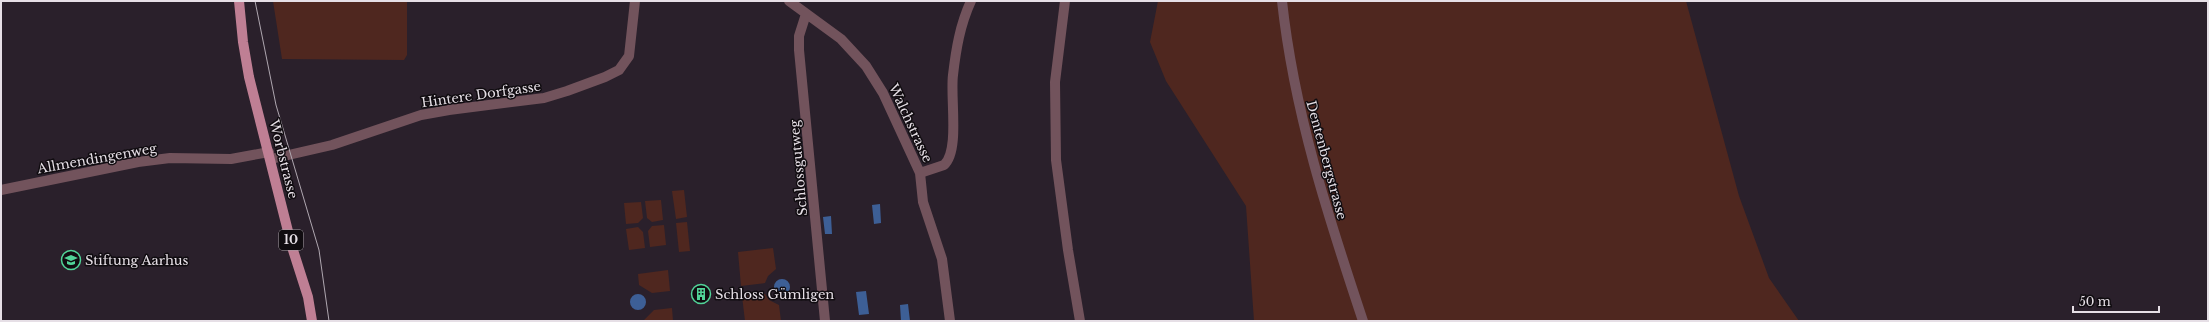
<svg xmlns="http://www.w3.org/2000/svg" width="2209" height="322" viewBox="0 0 2209 322" font-family="'Libre Baskerville',serif">
  <rect width="100%" height="100%" fill="#2a202b"/>
  <path fill="#4f271f" d="M 273,1 L 407,1 L 407,55 L 404,60 L 282,59 Z
    M 1158,1 L 1686,1 L 1739,196 L 1769,278 L 1799,321 L 1254,321 L 1246,206 L 1166,81 L 1150,42 Z
    M 684,190 L 687,217 L 676,219 L 672,191 Z
    M 661,200 L 663,220 L 652,222 L 647,218 L 645,201 Z
    M 641,202 L 643,218 L 638,223 L 626,224 L 624,203 Z
    M 687,222 L 690,251 L 679,252 L 676,223 Z
    M 664,225 L 666,245 L 650,247 L 648,231 L 652,226 Z
    M 638,227 L 643,232 L 645,248 L 629,250 L 626,229 Z
    M 773,248 L 776,269 L 768,276 L 765,283 L 741,286 L 738,252 Z
    M 668,270 L 670,291 L 652,293 L 639,285 L 638,274 Z
    M 765,294 L 769,300 L 779,305 L 781,321 L 745,321 L 742,296 Z
    M 672,308 L 673,321 L 643,321 L 654,310 Z"/>
  <path fill="#3d5f96" d="M 880,204 L 881,223 L 874,224 L 872,205 Z
    M 831,216 L 832,234 L 825,234 L 823,217 Z
    M774 287a8 8 0 1 1 16 0a8 8 0 1 1-16 0Z
    M 866,291 L 869,314 L 859,315 L 856,292 Z
    M630 302a8 8 0 1 1 16 0a8 8 0 1 1-16 0Z
    M 908,304 L 910,321 L 901,321 L 900,305 Z"/>
  <g fill="none" stroke-linecap="round" stroke-linejoin="round">
    <path stroke="#72535c" stroke-width="10" d="M 789,1 L 841,39 L 866,66 L 883,93 L 920,173 L 923,202 L 942,259 L 950,321
      M 1065,1 L 1055,82 L 1056,160 L 1068,250 L 1080,321
      M 1282,1 C 1294,112 1328,216 1363,321
      M 806,14 L 799,36 L 799,50 L 825,321
      M 271,159 L 332,145 L 421,115 L 449,110 L 544,98 L 567,91 L 605,77 L 619,70 L 629,56 L 635,1
      M 920,173 L 944,165 C 960,151 950,97 953,75 C 956,49 960,25 971,1
      M 1,190 L 138,162 L 170,158 L 231,159 L 269,152"/>
    <path stroke="#bf7f94" stroke-width="10" d="M 239,1 L 243,42 L 249,77 L 292,247 L 308,297 L 312,321"/>
    <path stroke="#afa7b0" stroke-width="1" d="M 255,1 L 276,105 L 319,250 L 329,321"/>
  </g>
  <defs>
    <symbol id="school-ring" viewBox="-11 -11 22 22"><circle r="9.5" fill="#100c10" stroke="#51d398" stroke-width="1.5"/><path d="M0-5L7-2L0 1L-7-2ZM-4 1L0 2.5L4 1V4Q0 6-4 4Z" fill="#51d398"/></symbol>
    <symbol id="building-ring" viewBox="-11 -11 22 22"><circle r="9.5" fill="#100c10" stroke="#51d398" stroke-width="1.5"/><path d="M-4-6H4V6H1V3H-1V6H-4ZM-2.5-4.3h1.7v1.8h-1.7ZM.8-4.3h1.7v1.8H.8ZM-2.5-1h1.7V.8h-1.7ZM.8-1h1.7V.8H.8Z" fill="#51d398"/></symbol>
  </defs>
  <g fill-rule="evenodd">
    <use href="#school-ring" x="60" y="249" width="22" height="22"/>
    <use href="#building-ring" x="690" y="283" width="22" height="22"/>
  </g>
  <g text-anchor="middle" stroke-width="3" stroke-linejoin="round" paint-order="stroke">
    <rect fill="#100c10" stroke="#a6a0a6" stroke-width="1" x="279" y="230" width="24" height="20" rx="3"/>
    <g font-size="12" font-weight="bold" fill="#e6dfe6">
      <text x="291" y="244">10</text>
    </g>
    <g font-size="13" fill="#e6dfe6" stroke="#100c10">
      <text transform="translate(481 94) rotate(-8)" y="5">Hintere Dorfgasse</text>
      <text transform="translate(911 123) rotate(65)" y="5">Walchstrasse</text>
      <text transform="translate(97 158) rotate(-10)" y="5">Allmendingenweg</text>
      <text transform="translate(284 159) rotate(76)" y="5">Worbstrasse</text>
      <text transform="translate(1327 160) rotate(75)" y="5">Dentenbergstrasse</text>
      <text transform="translate(798 168) rotate(-95)" y="5">Schlossgutweg</text>
    </g>
    <g font-size="13" fill="#e6dfe6" stroke="#100c10" text-anchor="start">
      <text x="85" y="265">Stiftung Aarhus</text>
      <text x="715" y="299">Schloss Gümligen</text>
    </g>
  </g>
  <rect width="2209" height="322" fill="none" stroke="#e6dfe6" stroke-width="4"/>
  <path d="M2073 306v6h86v-6" fill="none" stroke="#e6dfe6" stroke-width="2"/>
  <text x="2079" y="306" font-size="12" fill="#e6dfe6" stroke="#100c10" stroke-width="3" paint-order="stroke">50 m</text>
</svg>
